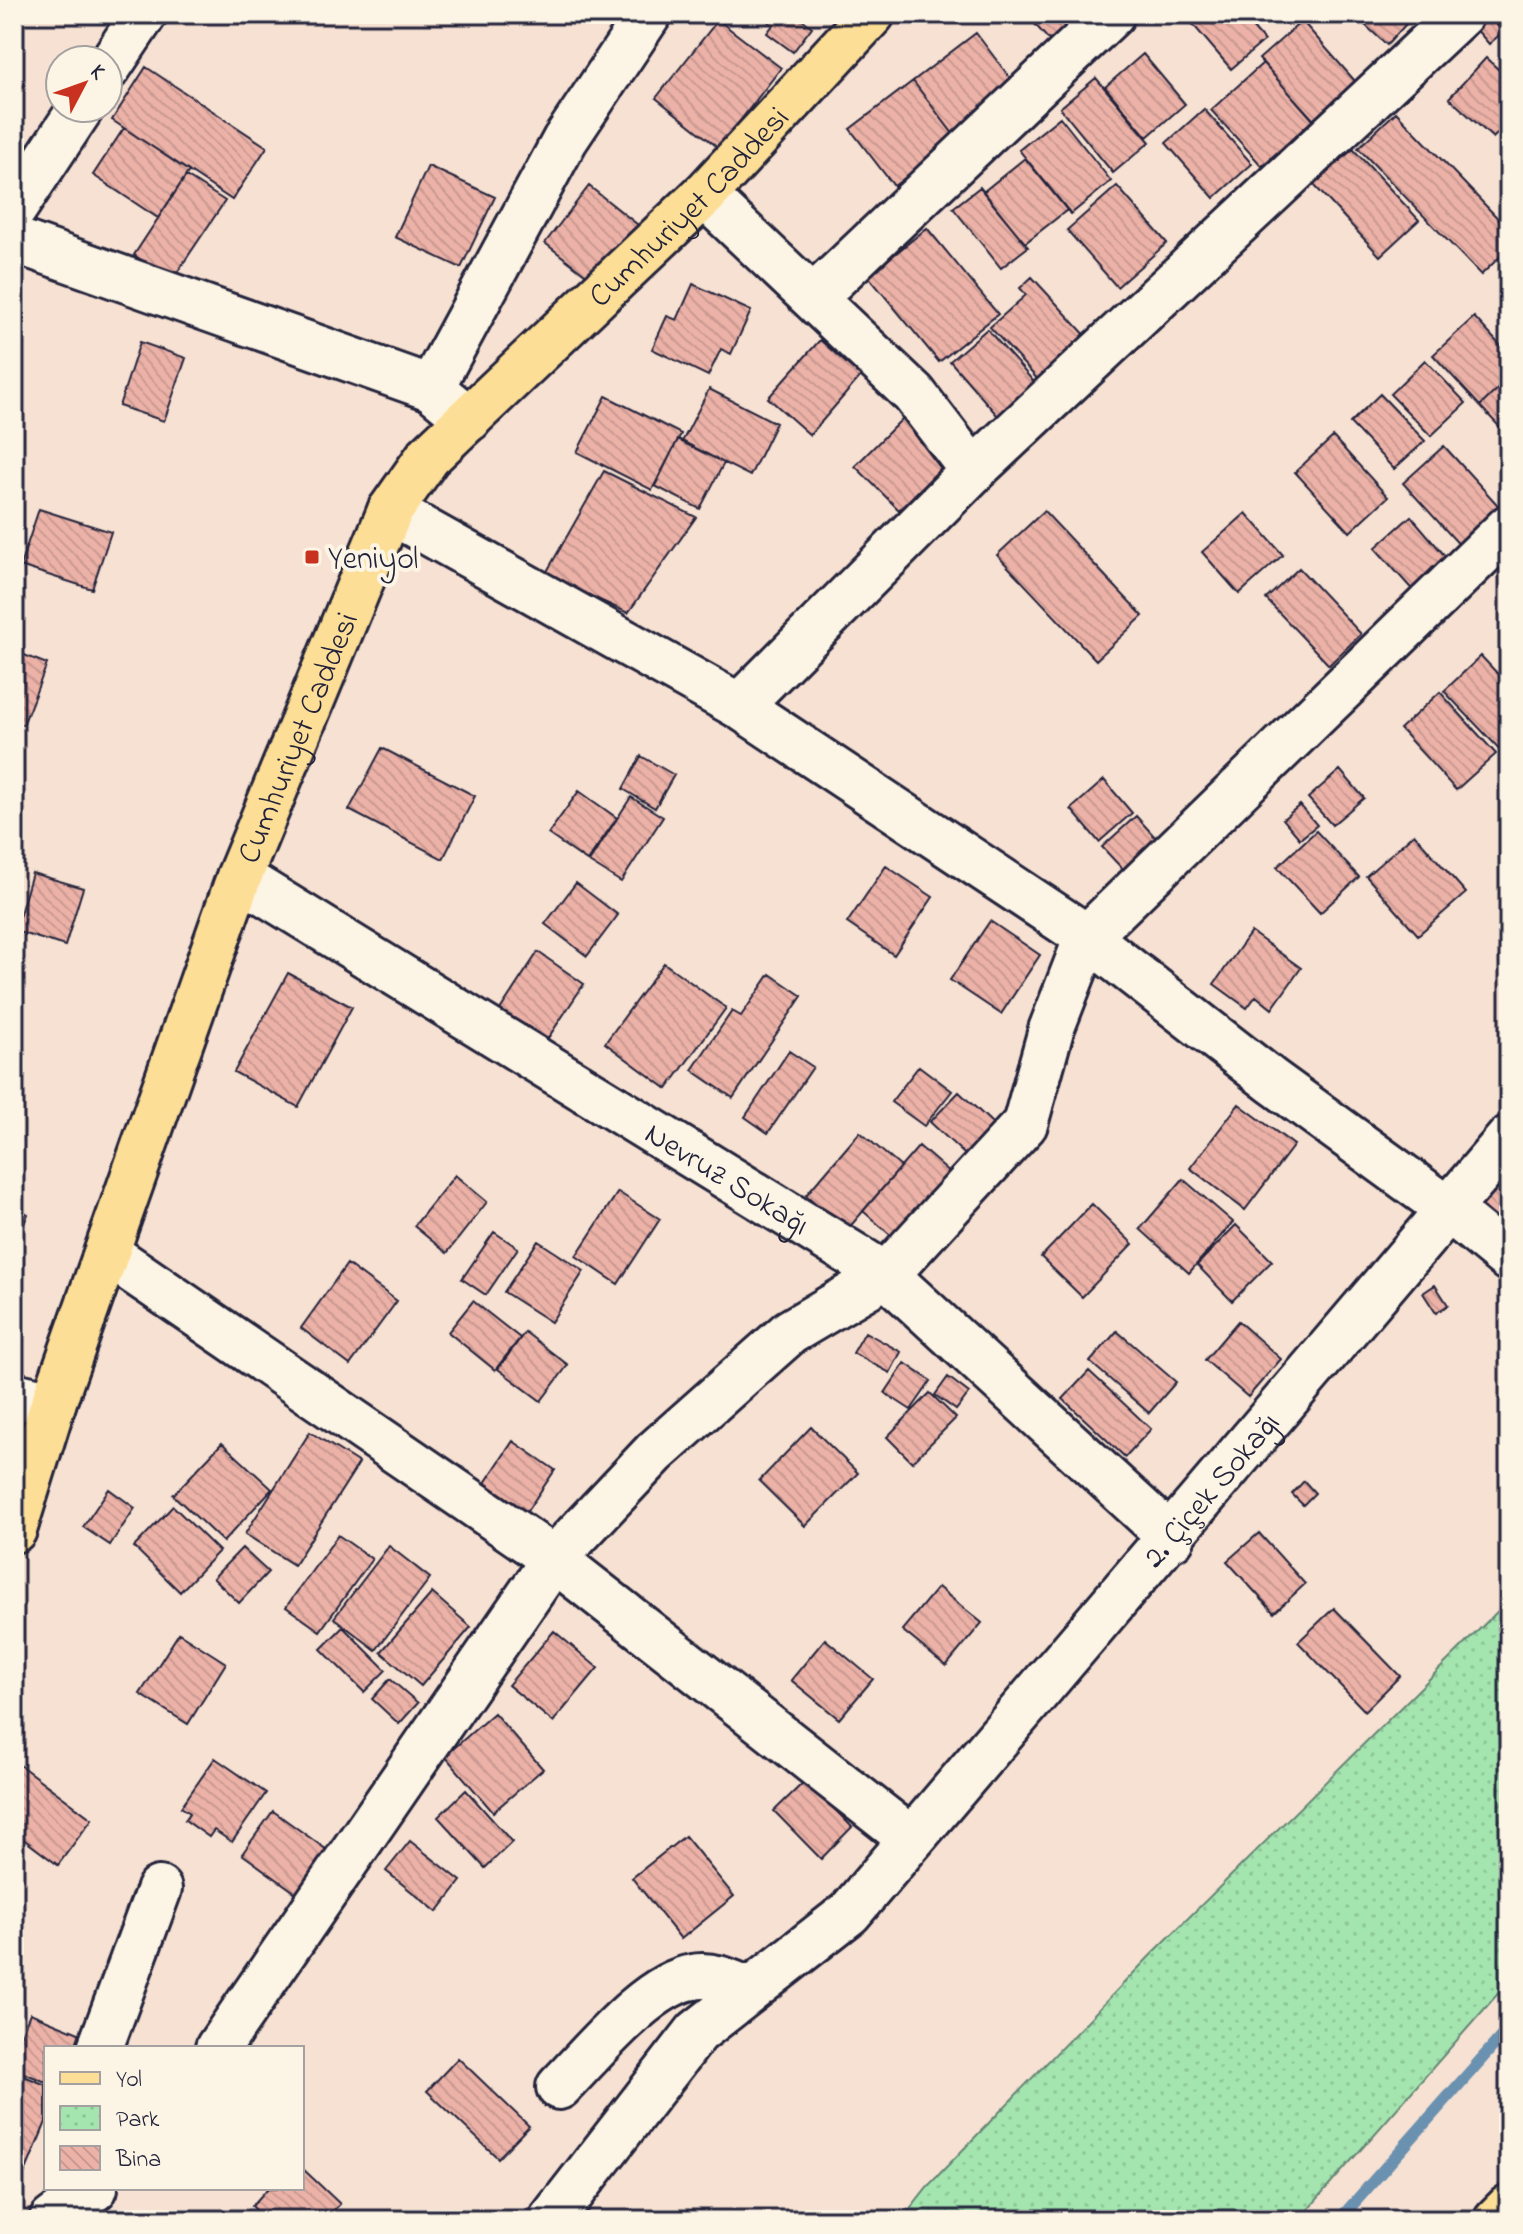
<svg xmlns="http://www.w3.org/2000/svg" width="1523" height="2234" viewBox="0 0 1523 2234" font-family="'Indie Flower',sans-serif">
  <defs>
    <pattern id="park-dots" width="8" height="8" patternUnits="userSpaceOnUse" patternTransform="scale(2)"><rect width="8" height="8" fill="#a4e5af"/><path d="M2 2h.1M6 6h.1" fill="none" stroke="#8dc497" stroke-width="1.8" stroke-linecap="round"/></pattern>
    <pattern id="building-back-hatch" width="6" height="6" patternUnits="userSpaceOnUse" patternTransform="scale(2)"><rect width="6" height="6" fill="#ecb2a7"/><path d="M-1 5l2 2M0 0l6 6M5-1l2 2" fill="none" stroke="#ca9991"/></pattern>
  </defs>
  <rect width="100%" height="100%" fill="#f7e1d2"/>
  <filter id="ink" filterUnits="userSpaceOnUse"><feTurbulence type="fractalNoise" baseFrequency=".0125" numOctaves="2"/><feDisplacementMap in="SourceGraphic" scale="16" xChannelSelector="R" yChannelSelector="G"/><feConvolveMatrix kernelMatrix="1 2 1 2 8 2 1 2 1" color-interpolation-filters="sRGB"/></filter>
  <g filter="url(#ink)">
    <path fill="url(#park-dots)" stroke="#638475" stroke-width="2" d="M 1509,1600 L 1509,1981 L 1299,2220 L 901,2220 L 927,2187 L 1150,1956 Z"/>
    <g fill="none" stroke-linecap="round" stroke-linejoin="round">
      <path stroke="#6b91af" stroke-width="12" d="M 1339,2220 L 1509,2028"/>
    </g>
    <path fill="url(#building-back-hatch)" stroke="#22223b" stroke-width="2" d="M 757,14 L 795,14 L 812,27 L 793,52 L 767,33 L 773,25 Z
      M 1026,14 L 1092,14 L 1055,47 Z
      M 1184,14 L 1241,14 L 1264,41 L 1231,69 Z
      M 1353,14 L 1415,14 L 1387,45 Z
      M 1489,16 L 1503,32 L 1489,44 L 1475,28 Z
      M 718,20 L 781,68 L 719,148 L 656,98 Z
      M 1302,21 L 1362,89 L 1320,127 L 1259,59 Z
      M 976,33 L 1020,91 L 957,139 L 913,81 Z
      M 1143,54 L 1185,104 L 1147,137 L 1105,87 Z
      M 1486,58 L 1509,79 L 1509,121 L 1493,138 L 1449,98 Z
      M 1263,63 L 1313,120 L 1262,166 L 1211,110 Z
      M 146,67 L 267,147 L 232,200 L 112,120 Z
      M 1096,78 L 1150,142 L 1113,173 L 1060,108 Z
      M 913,81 L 957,139 L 894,186 L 850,129 Z
      M 1204,109 L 1252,164 L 1214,198 L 1166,143 Z
      M 1396,112 L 1509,230 L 1509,248 L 1481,275 L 1358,148 Z
      M 1060,117 L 1111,181 L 1071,214 L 1019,150 Z
      M 124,128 L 189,171 L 158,218 L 93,175 Z
      M 1353,149 L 1419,220 L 1380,256 L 1314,185 Z
      M 1025,158 L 1067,210 L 1025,243 L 983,192 Z
      M 428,166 L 495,197 L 461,268 L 395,237 Z
      M 186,176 L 225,201 L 172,280 L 134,255 Z
      M 589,186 L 638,225 L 594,281 L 545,243 Z
      M 1117,186 L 1167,243 L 1117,287 L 1067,230 Z
      M 980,187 L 1028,247 L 1001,268 L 953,208 Z
      M 927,228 L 998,314 L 939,362 L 868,276 Z
      M 1032,277 L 1088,338 L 1040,382 L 990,327 L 1026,295 L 1020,288 Z
      M 693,284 L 751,311 L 731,354 L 721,349 L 708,376 L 652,349 L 667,316 L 677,320 Z
      M 1474,317 L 1509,355 L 1509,378 L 1480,406 L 1433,355 Z
      M 987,329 L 1041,390 L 1004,423 L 950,361 Z
      M 820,340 L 861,376 L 810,435 L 768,398 Z
      M 140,342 L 186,358 L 164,421 L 119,406 Z
      M 1425,360 L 1466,403 L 1431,436 L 1390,394 Z
      M 1509,378 L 1509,437 L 1480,406 Z
      M 709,389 L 776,423 L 750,476 L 682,442 Z
      M 1380,394 L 1425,441 L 1394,469 L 1350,423 Z
      M 606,396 L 681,434 L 652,490 L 577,452 Z
      M 903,418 L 947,462 L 899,510 L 855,466 Z
      M 1333,437 L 1388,497 L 1350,532 L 1295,472 Z
      M 678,439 L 724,463 L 700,509 L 655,486 Z
      M 1444,446 L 1505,513 L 1464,550 L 1403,483 Z
      M 604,471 L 696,517 L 628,613 L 545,575 Z
      M 39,509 L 111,532 L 92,589 L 20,566 Z
      M 1044,511 L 1143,616 L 1096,660 L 997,555 Z
      M 1246,513 L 1283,555 L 1239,594 L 1202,552 Z
      M 1411,516 L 1452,564 L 1417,595 L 1375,548 Z
      M 1299,568 L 1361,634 L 1329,665 L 1266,599 Z
      M 14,651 L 47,664 L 23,725 L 14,722 Z
      M 1481,656 L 1509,686 L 1508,758 L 1444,691 Z
      M 1440,692 L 1496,754 L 1456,790 L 1400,729 Z
      M 382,748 L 475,796 L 443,859 L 349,810 Z
      M 641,756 L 674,775 L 655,808 L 623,789 Z
      M 1340,770 L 1364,798 L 1332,825 L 1308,798 Z
      M 1104,780 L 1132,813 L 1099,842 L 1071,809 Z
      M 579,791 L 617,818 L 587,861 L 548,834 Z
      M 631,797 L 663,817 L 621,882 L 589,862 Z
      M 1300,805 L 1317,825 L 1300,839 L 1283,819 Z
      M 1136,816 L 1164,847 L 1131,878 L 1102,847 Z
      M 1316,831 L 1359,877 L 1320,913 L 1277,867 Z
      M 1414,834 L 1466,893 L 1418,935 L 1366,876 Z
      M 886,866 L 933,897 L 894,955 L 847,923 Z
      M 32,873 L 83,888 L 65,946 L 15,931 Z
      M 576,883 L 618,915 L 587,956 L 545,924 Z
      M 990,921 L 1040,955 L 1001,1014 L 950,980 Z
      M 1251,932 L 1301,968 L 1272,1009 L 1256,996 L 1247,1008 L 1214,984 Z
      M 538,952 L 584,984 L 542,1047 L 496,1016 Z
      M 664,963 L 726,1008 L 667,1089 L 605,1043 Z
      M 288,973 L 352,1007 L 298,1107 L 234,1072 Z
      M 770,974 L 802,996 L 733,1098 L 692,1070 L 732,1011 L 741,1016 Z
      M 789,1051 L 813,1067 L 768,1133 L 745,1117 Z
      M 919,1066 L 952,1091 L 924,1126 L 891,1102 Z
      M 959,1092 L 1004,1134 L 976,1165 L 930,1122 Z
      M 1239,1104 L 1294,1145 L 1245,1210 L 1190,1168 Z
      M 860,1132 L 901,1167 L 847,1230 L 806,1195 Z
      M 919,1146 L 960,1182 L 904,1247 L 863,1211 Z
      M 455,1175 L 487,1202 L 447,1253 L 414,1226 Z
      M 1183,1179 L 1233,1222 L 1189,1273 L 1140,1229 Z
      M 1494,1182 L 1509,1197 L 1509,1234 L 1474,1203 Z
      M 618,1192 L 660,1219 L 618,1284 L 576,1256 Z
      M 1092,1204 L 1133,1244 L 1082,1297 L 1041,1257 Z
      M 14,1208 L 28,1214 L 14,1248 Z
      M 1236,1225 L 1272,1261 L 1232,1301 L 1197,1265 Z
      M 494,1232 L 518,1248 L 486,1295 L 462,1279 Z
      M 538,1241 L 584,1271 L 551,1322 L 504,1292 Z
      M 347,1264 L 397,1301 L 350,1365 L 301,1328 Z
      M 1435,1285 L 1448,1305 L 1436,1313 L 1423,1293 Z
      M 473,1301 L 520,1338 L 495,1370 L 448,1332 Z
      M 1238,1321 L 1281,1359 L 1248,1397 L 1205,1360 Z
      M 1117,1331 L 1176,1382 L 1149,1413 L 1090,1362 Z
      M 525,1332 L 568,1365 L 541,1401 L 498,1369 Z
      M 865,1332 L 901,1352 L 890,1373 L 853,1353 Z
      M 905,1363 L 931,1381 L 911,1410 L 885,1393 Z
      M 1089,1371 L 1151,1429 L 1125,1457 L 1063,1399 Z
      M 948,1377 L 969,1393 L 956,1410 L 935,1395 Z
      M 930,1393 L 956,1418 L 912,1462 L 887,1437 Z
      M 811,1427 L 858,1473 L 805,1526 L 759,1481 Z
      M 310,1432 L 359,1463 L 294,1565 L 245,1534 Z
      M 513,1441 L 555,1470 L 514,1530 L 473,1501 Z
      M 222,1443 L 272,1489 L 223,1542 L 173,1495 Z
      M 1304,1481 L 1315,1493 L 1303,1505 L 1292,1494 Z
      M 109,1489 L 135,1508 L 110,1545 L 83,1527 Z
      M 173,1506 L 219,1551 L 180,1592 L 134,1547 Z
      M 1259,1533 L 1305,1584 L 1274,1613 L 1227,1561 Z
      M 338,1535 L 372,1559 L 320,1631 L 286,1607 Z
      M 389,1546 L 430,1578 L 376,1650 L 334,1618 Z
      M 242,1548 L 268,1572 L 239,1603 L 213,1578 Z
      M 938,1587 L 982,1623 L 946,1666 L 902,1630 Z
      M 432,1593 L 471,1627 L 421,1686 L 381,1652 Z
      M 1334,1608 L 1400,1676 L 1365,1711 L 1298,1642 Z
      M 343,1627 L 386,1670 L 364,1692 L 321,1649 Z
      M 554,1631 L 598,1668 L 553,1722 L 508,1685 Z
      M 179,1633 L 226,1663 L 188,1724 L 140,1694 Z
      M 825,1639 L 873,1679 L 839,1719 L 791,1680 Z
      M 390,1679 L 418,1703 L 399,1724 L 372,1699 Z
      M 494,1713 L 543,1769 L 493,1812 L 445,1756 Z
      M 215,1758 L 266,1793 L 232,1842 L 214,1830 L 209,1837 L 185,1820 L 190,1813 L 181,1807 Z
      M 17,1763 L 92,1819 L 58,1865 L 14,1832 Z
      M 806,1780 L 852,1827 L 821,1859 L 774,1811 Z
      M 466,1790 L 512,1842 L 485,1868 L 438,1817 Z
      M 273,1811 L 327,1850 L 296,1893 L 242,1854 Z
      M 685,1836 L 734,1896 L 681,1939 L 632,1878 Z
      M 410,1841 L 461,1881 L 437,1912 L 386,1871 Z
      M 30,2013 L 91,2038 L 86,2048 L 46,2048 L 46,2082 L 14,2069 L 14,2052 Z
      M 458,2058 L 529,2126 L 498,2158 L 427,2091 Z
      M 14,2072 L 46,2085 L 46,2122 L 14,2199 Z
      M 302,2168 L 340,2204 L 324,2220 L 266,2220 L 252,2206 L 268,2188 L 302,2188 Z"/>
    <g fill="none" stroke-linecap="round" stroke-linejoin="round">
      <defs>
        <g id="minor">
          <path d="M 108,68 L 144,14"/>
          <path d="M 704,195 L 914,394 L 973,471"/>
          <path d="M 14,209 L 81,108"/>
          <path d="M 14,240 L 431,388 L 469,419"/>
          <path d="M 814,297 L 1112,14"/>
          <path d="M 431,388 L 565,140 L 649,14"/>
          <path d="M 390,511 L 739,706 L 1087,937 L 1272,1081 L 1448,1209 L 1509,1259"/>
          <path d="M 739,706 L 973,471 L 1461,14"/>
          <path id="s1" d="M 239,877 L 886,1275 L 1172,1538"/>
          <path d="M 107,1253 L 554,1559 L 911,1839"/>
          <path d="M 14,1395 L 53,1404"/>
          <path d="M 100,2048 L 159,1889"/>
          <path d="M 218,2048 L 554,1559 L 655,1452 L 790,1332 L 886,1275 L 1025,1124 L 1051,1030 L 1087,937 L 1509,527"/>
          <path d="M 559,2087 C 591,2055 647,1984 693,1977 C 712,1973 730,1982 747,1989"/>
          <path d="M 52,2220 L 95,2188"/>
          <path id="s2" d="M 551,2220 L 697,2032 L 849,1913 L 1509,1138"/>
        </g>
        <g id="major">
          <path id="s3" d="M 14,1530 L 53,1404 L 239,877 L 390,511 L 428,457 L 704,195 L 872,14"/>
          <path d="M 1496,2220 L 1509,2207"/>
        </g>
      </defs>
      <use href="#minor" stroke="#22223b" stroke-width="50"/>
      <use href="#major" stroke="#22223b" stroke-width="50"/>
      <use href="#minor" stroke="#fcf5e5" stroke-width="44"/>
      <use href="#major" stroke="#fdde96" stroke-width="44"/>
    </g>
  </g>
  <rect fill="#c8321e" stroke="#fcf5e5" stroke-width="3" x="304" y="549" width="16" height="16" rx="4"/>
  <g text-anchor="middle" stroke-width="8" stroke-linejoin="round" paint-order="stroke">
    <g font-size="32" fill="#22223b" stroke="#fcf5e5">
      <text dy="11" stroke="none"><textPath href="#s3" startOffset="1514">Cumhuriyet Caddesi</textPath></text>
      <text dy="11" stroke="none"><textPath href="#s3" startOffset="842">Cumhuriyet Caddesi</textPath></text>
      <text dy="11" stroke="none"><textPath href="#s1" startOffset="574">Nevruz Sokağı</textPath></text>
      <text dy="11" stroke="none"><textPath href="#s2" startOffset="988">2. Çiçek Sokağı</textPath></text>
    </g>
    <g font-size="32" fill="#22223b" stroke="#fcf5e5" text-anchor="start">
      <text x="328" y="568">Yeniyol</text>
    </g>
  </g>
  <rect width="1523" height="2234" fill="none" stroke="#fcf5e5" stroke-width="48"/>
  <rect x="24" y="24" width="1475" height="2186" fill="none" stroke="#22223b" stroke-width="3" filter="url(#ink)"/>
  <rect x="44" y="2046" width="260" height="144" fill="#fcf5e5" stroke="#a5a1a1" stroke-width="2"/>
  <rect x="60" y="2072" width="40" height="12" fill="#fdde96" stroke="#a5a1a1" stroke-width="2"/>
  <text x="116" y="2086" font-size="24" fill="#22223b">Yol</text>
  <rect x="60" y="2106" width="40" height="24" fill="url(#park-dots)" stroke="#a5a1a1" stroke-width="2"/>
  <text x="116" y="2126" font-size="24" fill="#22223b">Park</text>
  <rect x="60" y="2146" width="40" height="24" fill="url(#building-back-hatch)" stroke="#a5a1a1" stroke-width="2"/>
  <text x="116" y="2166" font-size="24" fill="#22223b">Bina</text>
  <g transform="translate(84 84) rotate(49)"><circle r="38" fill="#fcf5e5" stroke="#a5a1a1" stroke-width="2"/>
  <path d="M0-6L14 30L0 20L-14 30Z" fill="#c8321e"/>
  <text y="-12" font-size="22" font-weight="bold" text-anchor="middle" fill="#22223b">K</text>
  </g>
</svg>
